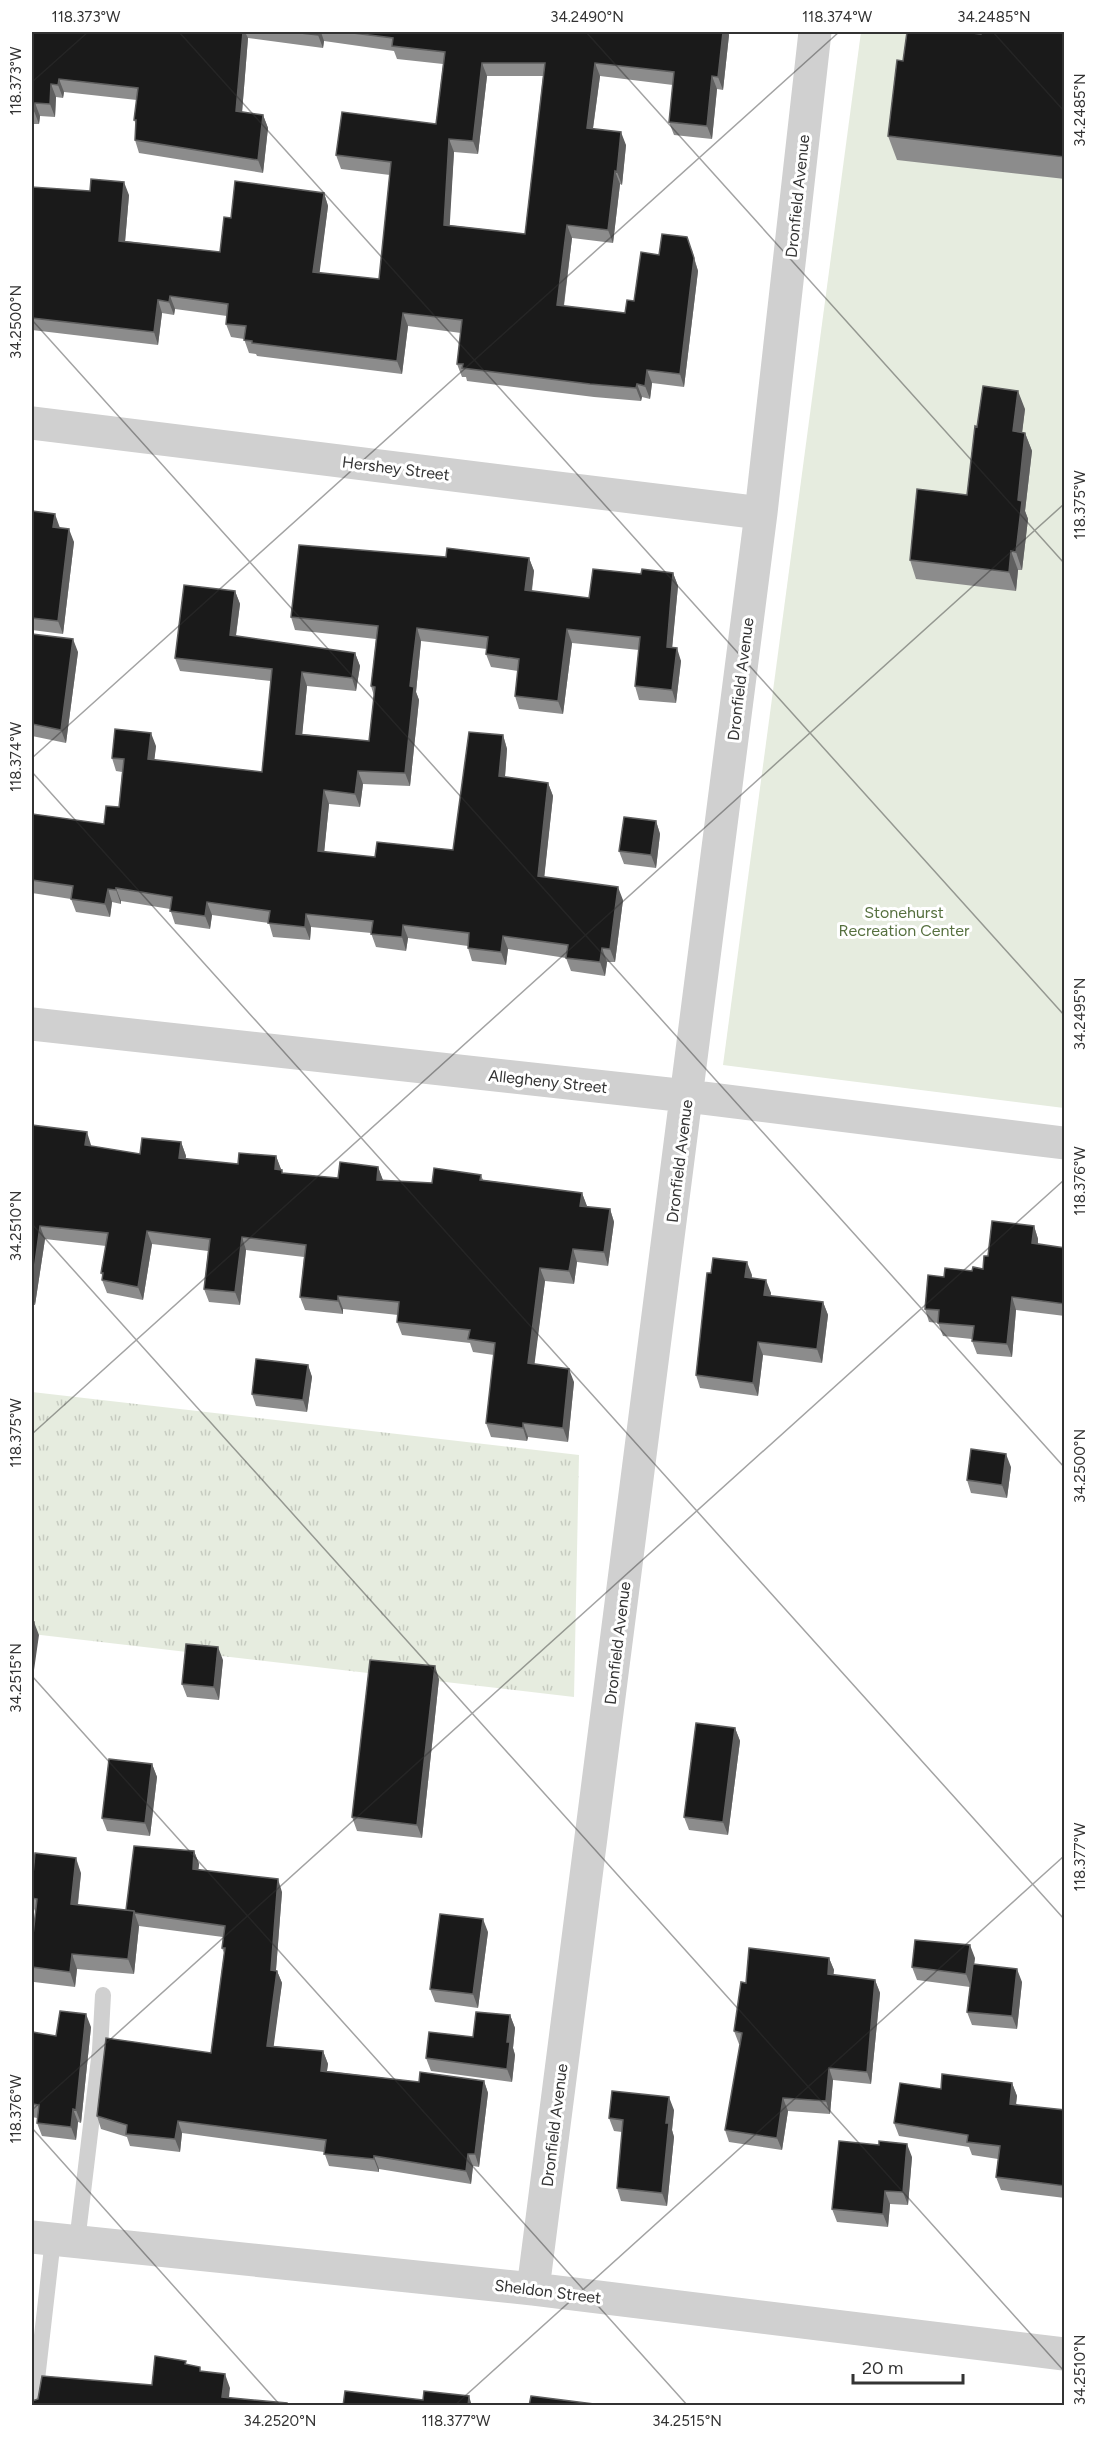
<svg xmlns="http://www.w3.org/2000/svg" width="1096" height="2437" viewBox="0 0 1096 2437" font-family="Figtree,sans-serif">
  <defs>
    <pattern id="grass-tufts" width="24" height="20" patternUnits="userSpaceOnUse" patternTransform="scale(1.5)"><rect width="24" height="20" fill="#e6ecdf"/><path d="M3 7l-1-3M5 7V3M7 7l1-3M15 17l-1-3M17 17v-4M19 17l1-3" fill="none" stroke="#c6cbc0"/></pattern>
  </defs>
  <rect width="100%" height="100%" fill="#fff"/>
  <path fill="url(#grass-tufts)" d="M 32,1392 L 579,1455 L 574,1697 L 32,1634 Z"/>
  <path fill="#e6ecdf" d="M 861,32 L 1064,32 L 1064,1108 L 723,1065 Z"/>
  <g fill="none" stroke-linecap="round" stroke-linejoin="round">
    <path stroke="#d0d0d0" stroke-width="16" d="M 77,2242 L 100,2050 L 103,1995
      M 34,2406 L 53,2239"/>
    <path stroke="#d0d0d0" stroke-width="33" d="M 32,423 L 761,513
      M 32,1024 L 687,1096 L 1064,1143
      M 32,2237 L 533,2289 L 1064,2354
      M 533,2289 L 761,513 L 815,32"/>
  </g>
  <path fill="#8c8c8c" fill-rule="evenodd" d="M 32,32 L 728,32 L 729,35 L 723,90 L 717,89 L 712,139 L 674,135 L 669,122 L 673,85 L 600,76 L 593,129 L 626,145 L 622,185 L 620,184 L 613,243 L 572,238 L 564,306 L 625,313 L 634,301 L 659,255 L 692,250 L 698,271 L 684,387 L 652,383 L 650,399 L 642,397 L 641,401 L 594,397 L 467,381 L 466,377 L 462,377 L 457,364 L 461,333 L 408,326 L 402,374 L 257,356 L 256,354 L 249,353 L 244,339 L 231,337 L 226,324 L 227,316 L 175,309 L 174,315 L 162,313 L 158,345 L 32,330 L 32,187 L 129,195 L 125,241 L 220,252 L 231,218 L 324,193 L 328,206 L 319,273 L 379,279 L 390,175 L 341,169 L 336,155 L 436,124 L 443,64 L 397,59 L 394,51 L 324,41 L 323,48 L 248,38 L 242,112 L 263,115 L 268,128 L 263,173 L 139,153 L 135,140 L 136,124 L 134,120 L 137,100 L 64,92 L 63,98 L 56,97 L 55,117 L 40,116 L 39,124 L 32,124 ZM 487,76 L 543,76 L 525,234 L 449,225 L 454,152 L 478,154 Z
    M 1065,32 L 1065,179 L 897,160 L 888,136 L 903,61 L 981,34 Z
    M 1025,409 L 1022,432 L 1025,433 L 1032,451 L 1025,511 L 1028,519 L 1022,570 L 1018,570 L 1016,591 L 916,579 L 910,560 L 967,495 L 977,427 Z
    M 32,511 L 60,528 L 74,542 L 63,634 L 32,630 Z
    M 446,557 L 529,558 L 534,571 L 532,591 L 589,598 L 641,574 L 673,573 L 678,586 L 672,647 L 681,661 L 676,703 L 639,700 L 635,686 L 639,650 L 572,643 L 563,714 L 519,709 L 515,696 L 518,671 L 491,667 L 486,654 L 487,649 L 421,641 L 416,692 L 419,700 L 410,786 L 363,784 L 360,807 L 329,804 L 324,852 L 375,857 L 453,850 L 503,735 L 507,749 L 505,777 L 548,783 L 553,796 L 544,877 L 623,900 L 615,962 L 607,962 L 605,976 L 571,971 L 566,958 L 508,949 L 506,965 L 472,961 L 468,948 L 468,946 L 408,938 L 406,951 L 376,947 L 371,933 L 311,927 L 310,940 L 273,937 L 269,923 L 212,915 L 210,929 L 175,924 L 170,909 L 121,901 L 121,904 L 112,902 L 110,917 L 76,912 L 71,899 L 32,893 L 32,818 L 104,824 L 119,807 L 122,772 L 116,771 L 112,758 L 156,746 L 154,760 L 262,772 L 271,681 L 180,671 L 175,658 L 235,591 L 240,604 L 236,636 L 355,653 L 360,666 L 356,691 L 307,686 L 302,734 L 369,741 L 374,696 L 371,686 L 376,639 L 295,630 L 291,617 Z
    M 32,634 L 78,652 L 66,743 L 32,736 Z
    M 656,821 L 660,834 L 656,868 L 624,864 L 619,851 Z
    M 32,1125 L 91,1145 L 91,1146 L 140,1154 L 181,1142 L 186,1156 L 185,1159 L 238,1164 L 276,1156 L 281,1170 L 283,1173 L 338,1178 L 378,1167 L 383,1181 L 432,1183 L 481,1175 L 483,1180 L 582,1193 L 587,1207 L 610,1209 L 614,1222 L 608,1266 L 577,1262 L 574,1284 L 545,1281 L 534,1364 L 574,1382 L 568,1442 L 528,1437 L 527,1441 L 491,1437 L 486,1423 L 494,1355 L 473,1352 L 470,1343 L 402,1335 L 397,1322 L 398,1315 L 343,1309 L 343,1314 L 305,1310 L 300,1297 L 304,1257 L 246,1250 L 240,1305 L 209,1302 L 204,1289 L 208,1251 L 152,1244 L 143,1300 L 107,1293 L 102,1280 L 103,1277 L 101,1273 L 106,1246 L 45,1239 L 35,1305 L 32,1305 Z
    M 1034,1226 L 1038,1239 L 1038,1244 L 1065,1248 L 1065,1316 L 1016,1310 L 1012,1357 L 977,1354 L 972,1341 L 972,1339 L 943,1336 L 938,1323 L 929,1322 L 925,1309 L 944,1277 L 983,1269 L 988,1256 Z
    M 752,1275 L 752,1278 L 771,1293 L 770,1296 L 823,1302 L 828,1315 L 822,1363 L 763,1355 L 758,1396 L 700,1388 L 696,1375 Z
    M 308,1365 L 312,1377 L 307,1412 L 256,1406 L 252,1394 Z
    M 1011,1467 L 1007,1498 L 971,1493 L 967,1480 Z
    M 223,1660 L 219,1700 L 187,1697 L 182,1684 Z
    M 439,1679 L 422,1838 L 357,1831 L 352,1817 Z
    M 735,1728 L 740,1741 L 728,1835 L 689,1830 L 684,1817 Z
    M 152,1764 L 157,1777 L 150,1836 L 107,1831 L 102,1818 Z
    M 194,1851 L 199,1864 L 198,1870 L 282,1892 L 276,1970 L 277,1971 L 282,1983 L 273,2046 L 323,2051 L 328,2064 L 327,2071 L 419,2082 L 484,2081 L 488,2093 L 479,2167 L 473,2166 L 471,2184 L 379,2169 L 379,2172 L 329,2166 L 324,2152 L 182,2133 L 180,2152 L 130,2146 L 127,2137 L 101,2129 L 97,2116 L 211,2053 L 224,1953 L 222,1948 L 223,1937 L 139,1926 L 134,1974 L 77,1969 L 75,1987 L 34,1982 L 32,1974 L 32,1944 L 35,1912 L 32,1902 L 32,1885 L 81,1873 L 78,1905 L 126,1910 Z
    M 488,1932 L 478,2008 L 435,2002 L 430,1989 Z
    M 829,1958 L 834,1970 L 833,1975 L 875,1980 L 880,1993 L 871,2084 L 833,2080 L 830,2114 L 788,2111 L 782,2150 L 729,2142 L 725,2130 L 740,2044 L 739,2044 L 734,2031 Z
    M 975,1958 L 974,1964 L 1022,1982 L 1017,2029 L 972,2025 L 967,2012 L 970,1987 L 917,1980 L 912,1967 Z
    M 510,2015 L 515,2028 L 513,2048 L 515,2055 L 512,2082 L 431,2071 L 426,2058 L 473,2037 Z
    M 91,2027 L 81,2123 L 78,2122 L 76,2140 L 42,2136 L 37,2123 L 37,2118 L 32,2117 L 32,2032 L 56,2036 Z
    M 1012,2083 L 1017,2096 L 1016,2105 L 1065,2110 L 1065,2198 L 1001,2190 L 996,2177 L 998,2159 L 972,2155 L 969,2147 L 899,2136 L 894,2123 L 941,2089 Z
    M 674,2110 L 672,2130 L 674,2137 L 667,2206 L 621,2201 L 617,2188 L 622,2132 L 614,2131 L 609,2118 Z
    M 912,2157 L 908,2205 L 890,2204 L 888,2227 L 837,2222 L 832,2209 Z"/>
  <path fill="#5f5f5f" d="M 243,32 L 245,32 L 248,38 L 241,125 L 236,111 Z
    M 319,32 L 321,32 L 324,41 L 323,48 L 318,35 Z
    M 723,32 L 728,32 L 729,35 L 723,90 L 718,77 Z
    M 482,63 L 487,76 L 478,154 L 473,141 Z
    M 595,63 L 600,76 L 591,142 L 587,128 Z
    M 712,76 L 717,89 L 712,139 L 707,126 Z
    M 59,79 L 64,92 L 63,98 L 58,85 Z
    M 51,84 L 56,97 L 55,117 L 50,104 Z
    M 35,103 L 40,116 L 39,124 L 34,111 Z
    M 263,115 L 268,128 L 263,173 L 258,160 Z
    M 621,132 L 626,145 L 622,185 L 617,172 Z
    M 449,139 L 454,152 L 449,238 L 444,225 Z
    M 615,171 L 620,184 L 613,243 L 608,230 Z
    M 124,182 L 129,195 L 124,254 L 119,241 Z
    M 324,193 L 328,206 L 318,285 L 313,272 Z
    M 567,225 L 572,238 L 562,319 L 557,305 Z
    M 687,237 L 698,271 L 684,387 L 680,374 Z
    M 170,296 L 175,309 L 174,315 L 169,302 Z
    M 158,300 L 162,313 L 158,345 L 154,332 Z
    M 403,313 L 408,326 L 402,374 L 397,361 Z
    M 647,370 L 652,383 L 650,399 L 645,386 Z
    M 637,384 L 642,397 L 641,401 L 636,388 Z
    M 1018,391 L 1025,409 L 1020,450 L 1013,431 Z
    M 1025,433 L 1032,451 L 1025,511 L 1028,519 L 1022,570 L 1016,552 L 1018,500 Z
    M 55,514 L 60,528 L 53,527 Z
    M 69,529 L 74,542 L 63,634 L 58,621 Z
    M 1011,551 L 1018,570 L 1016,591 L 1009,572 Z
    M 529,558 L 534,571 L 530,603 L 525,590 Z
    M 673,573 L 678,586 L 671,660 L 667,647 Z
    M 235,591 L 240,604 L 234,649 L 230,635 Z
    M 417,628 L 421,641 L 416,692 L 419,700 L 410,786 L 405,773 L 410,686 Z
    M 567,629 L 572,643 L 563,714 L 558,701 Z
    M 73,639 L 78,652 L 66,743 L 61,730 Z
    M 677,648 L 681,661 L 676,703 L 672,690 Z
    M 355,653 L 360,666 L 356,691 L 352,678 Z
    M 302,672 L 307,686 L 301,747 L 296,734 Z
    M 151,733 L 156,746 L 153,772 L 148,759 Z
    M 503,735 L 507,749 L 504,789 L 499,776 Z
    M 358,771 L 363,784 L 360,807 L 355,794 Z
    M 548,783 L 553,796 L 543,889 L 538,876 Z
    M 324,790 L 329,804 L 323,864 L 318,851 Z
    M 656,821 L 660,834 L 656,868 L 651,855 Z
    M 618,887 L 623,900 L 615,962 L 610,949 Z
    M 116,888 L 121,901 L 121,904 L 116,890 Z
    M 108,889 L 112,902 L 110,917 L 105,904 Z
    M 207,902 L 212,915 L 210,929 L 205,916 Z
    M 306,914 L 311,927 L 310,940 L 305,927 Z
    M 403,925 L 408,938 L 406,951 L 402,937 Z
    M 503,936 L 508,949 L 506,965 L 501,952 Z
    M 602,948 L 607,962 L 605,976 L 600,962 Z
    M 87,1132 L 91,1145 L 90,1158 L 85,1145 Z
    M 181,1142 L 186,1156 L 184,1172 L 179,1158 Z
    M 276,1156 L 281,1169 L 280,1182 L 275,1169 Z
    M 378,1167 L 383,1180 L 382,1193 L 377,1180 Z
    M 582,1193 L 587,1206 L 585,1219 L 580,1206 Z
    M 610,1209 L 614,1222 L 608,1266 L 604,1252 Z
    M 40,1226 L 45,1239 L 35,1305 L 32,1295 L 32,1285 Z
    M 1034,1226 L 1038,1239 L 1037,1256 L 1032,1243 Z
    M 147,1231 L 152,1244 L 143,1300 L 138,1287 Z
    M 242,1237 L 246,1250 L 240,1305 L 235,1292 Z
    M 573,1249 L 577,1262 L 574,1284 L 569,1271 Z
    M 747,1262 L 752,1275 L 750,1290 L 745,1277 Z
    M 540,1268 L 545,1281 L 533,1376 L 528,1363 Z
    M 766,1280 L 771,1293 L 769,1308 L 764,1295 Z
    M 338,1296 L 343,1309 L 343,1314 L 338,1301 Z
    M 1012,1297 L 1016,1310 L 1012,1357 L 1007,1344 Z
    M 823,1302 L 828,1315 L 822,1363 L 817,1349 Z
    M 758,1342 L 763,1355 L 758,1396 L 753,1383 Z
    M 308,1365 L 312,1377 L 307,1412 L 303,1400 Z
    M 569,1369 L 574,1382 L 568,1442 L 563,1428 Z
    M 523,1423 L 528,1437 L 527,1441 L 523,1428 Z
    M 1006,1454 L 1011,1467 L 1007,1498 L 1002,1485 Z
    M 34,1622 L 39,1635 L 34,1670 L 32,1662 L 32,1641 Z
    M 218,1647 L 223,1660 L 219,1700 L 214,1687 Z
    M 435,1666 L 439,1679 L 422,1838 L 417,1825 Z
    M 735,1728 L 740,1741 L 728,1835 L 723,1822 Z
    M 152,1764 L 157,1777 L 150,1836 L 145,1823 Z
    M 194,1851 L 199,1864 L 197,1882 L 193,1869 Z
    M 76,1858 L 81,1873 L 76,1919 L 71,1904 Z
    M 278,1879 L 282,1892 L 275,1982 L 271,1970 Z
    M 134,1911 L 139,1926 L 134,1974 L 128,1959 Z
    M 483,1919 L 488,1932 L 478,2008 L 473,1994 Z
    M 970,1945 L 975,1958 L 971,1987 L 966,1974 Z
    M 72,1954 L 77,1969 L 75,1987 L 70,1972 Z
    M 829,1958 L 834,1970 L 832,1987 L 828,1974 Z
    M 1017,1969 L 1022,1982 L 1017,2029 L 1012,2016 Z
    M 277,1971 L 282,1983 L 272,2059 L 267,2046 Z
    M 875,1980 L 880,1993 L 871,2084 L 867,2072 Z
    M 86,2014 L 91,2027 L 81,2123 L 76,2110 Z
    M 510,2015 L 515,2028 L 513,2048 L 515,2055 L 512,2082 L 507,2069 L 507,2042 Z
    M 323,2051 L 328,2064 L 325,2083 L 321,2071 Z
    M 829,2068 L 833,2080 L 830,2114 L 826,2101 Z
    M 484,2081 L 488,2093 L 479,2167 L 475,2154 Z
    M 1012,2083 L 1017,2096 L 1014,2117 L 1010,2104 Z
    M 669,2097 L 674,2110 L 672,2130 L 674,2137 L 667,2206 L 662,2193 L 666,2123 Z
    M 783,2098 L 788,2111 L 782,2150 L 777,2138 Z
    M 73,2109 L 78,2122 L 76,2140 L 71,2127 Z
    M 178,2121 L 182,2133 L 180,2152 L 175,2139 Z
    M 907,2144 L 912,2157 L 908,2205 L 903,2192 Z
    M 468,2154 L 473,2166 L 471,2184 L 466,2171 Z
    M 374,2156 L 379,2169 L 379,2172 L 374,2159 Z
    M 885,2191 L 890,2204 L 888,2227 L 883,2214 Z
    M 225,2374 L 230,2388 L 228,2406 L 222,2397 Z
    M 469,2396 L 472,2406 L 468,2406 Z"/>
  <path fill="#1a1a1a" stroke="#5f5f5f" stroke-width="1.5" fill-rule="evenodd" d="M 32,32 L 243,32 L 236,111 L 263,115 L 258,160 L 135,140 L 136,120 L 134,120 L 138,88 L 59,79 L 58,85 L 51,84 L 50,104 L 35,103 L 34,111 L 32,111 Z
    M 291,32 L 319,32 L 318,35 Z
    M 345,32 L 723,32 L 718,77 L 712,76 L 707,126 L 669,122 L 674,72 L 595,63 L 587,128 L 621,132 L 617,172 L 615,171 L 608,230 L 567,225 L 557,305 L 625,313 L 627,300 L 634,301 L 641,252 L 659,255 L 662,234 L 687,237 L 694,258 L 680,374 L 647,370 L 645,386 L 637,384 L 636,388 L 590,384 L 462,368 L 463,364 L 457,364 L 462,320 L 403,313 L 397,361 L 252,343 L 252,341 L 244,340 L 246,326 L 226,324 L 228,304 L 170,296 L 169,302 L 158,300 L 154,332 L 32,318 L 32,187 L 90,191 L 91,179 L 124,182 L 119,241 L 220,252 L 224,217 L 231,218 L 235,181 L 324,193 L 313,272 L 379,279 L 391,162 L 336,155 L 342,112 L 436,124 L 445,52 L 392,46 L 393,38 ZM 482,63 L 545,63 L 525,234 L 444,225 L 449,139 L 473,141 Z
    M 907,32 L 962,32 L 981,34 L 982,32 L 1065,32 L 1065,157 L 888,136 L 897,60 L 903,61 Z
    M 983,386 L 1018,391 L 1013,431 L 1025,433 L 1018,500 L 1022,501 L 1016,552 L 1011,551 L 1009,572 L 910,560 L 917,489 L 967,495 L 975,426 L 977,427 Z
    M 32,511 L 55,514 L 53,527 L 69,529 L 58,621 L 32,618 Z
    M 299,545 L 446,557 L 447,548 L 529,558 L 525,590 L 589,598 L 593,569 L 641,574 L 642,569 L 673,573 L 667,647 L 677,648 L 672,690 L 635,686 L 640,637 L 567,629 L 558,701 L 515,696 L 519,659 L 486,654 L 488,637 L 417,628 L 410,686 L 414,687 L 405,773 L 358,771 L 355,794 L 324,790 L 318,851 L 375,857 L 377,842 L 453,850 L 469,732 L 503,735 L 499,776 L 548,783 L 538,876 L 618,887 L 610,949 L 602,948 L 600,962 L 566,958 L 568,945 L 503,936 L 501,952 L 468,948 L 469,933 L 403,925 L 402,937 L 371,934 L 373,921 L 306,914 L 305,927 L 268,923 L 270,911 L 207,902 L 205,916 L 170,911 L 172,897 L 116,888 L 116,890 L 108,889 L 105,904 L 71,899 L 73,886 L 32,880 L 32,818 L 33,818 L 33,814 L 104,824 L 106,806 L 119,807 L 124,759 L 112,758 L 115,729 L 151,733 L 148,759 L 262,772 L 272,669 L 175,658 L 184,585 L 235,591 L 230,635 L 355,653 L 352,678 L 302,672 L 296,734 L 369,741 L 375,687 L 371,686 L 378,626 L 291,617 Z
    M 32,634 L 73,639 L 61,730 L 32,724 Z
    M 624,817 L 656,821 L 651,855 L 619,851 Z
    M 32,1125 L 87,1132 L 85,1145 L 140,1154 L 142,1138 L 181,1142 L 179,1158 L 238,1164 L 239,1153 L 276,1156 L 275,1169 L 282,1170 L 282,1173 L 338,1178 L 340,1162 L 378,1167 L 377,1180 L 432,1183 L 434,1168 L 481,1175 L 480,1180 L 582,1193 L 580,1206 L 610,1209 L 604,1252 L 573,1249 L 569,1271 L 540,1268 L 528,1363 L 569,1369 L 563,1428 L 523,1423 L 523,1428 L 486,1423 L 495,1343 L 468,1339 L 470,1330 L 397,1322 L 399,1302 L 338,1296 L 338,1301 L 300,1297 L 306,1245 L 242,1237 L 235,1292 L 204,1289 L 210,1239 L 147,1231 L 138,1287 L 102,1280 L 103,1273 L 101,1273 L 108,1233 L 40,1226 L 32,1285 Z
    M 992,1221 L 1034,1226 L 1032,1243 L 1065,1248 L 1065,1304 L 1012,1297 L 1007,1344 L 972,1341 L 974,1326 L 938,1323 L 939,1310 L 925,1309 L 928,1275 L 944,1277 L 945,1268 L 972,1271 L 973,1267 L 983,1269 L 984,1256 L 988,1256 Z
    M 713,1258 L 747,1262 L 745,1277 L 766,1280 L 764,1295 L 823,1302 L 817,1349 L 758,1342 L 753,1383 L 696,1375 L 707,1273 L 711,1273 Z
    M 256,1359 L 308,1365 L 303,1400 L 252,1394 Z
    M 971,1449 L 1006,1454 L 1002,1485 L 967,1480 Z
    M 32,1621 L 34,1622 L 32,1641 Z
    M 186,1644 L 218,1647 L 214,1687 L 182,1684 Z
    M 370,1660 L 435,1666 L 417,1825 L 352,1817 Z
    M 696,1723 L 735,1728 L 723,1822 L 684,1817 Z
    M 109,1759 L 152,1764 L 145,1823 L 102,1818 Z
    M 134,1846 L 194,1851 L 193,1869 L 278,1879 L 271,1970 L 277,1971 L 267,2046 L 323,2051 L 321,2071 L 419,2082 L 420,2072 L 484,2081 L 475,2154 L 468,2154 L 466,2171 L 374,2156 L 374,2159 L 324,2154 L 326,2140 L 178,2121 L 175,2139 L 126,2134 L 127,2125 L 97,2116 L 106,2038 L 211,2053 L 225,1948 L 222,1948 L 225,1926 L 135,1913 L 134,1911 L 126,1910 Z
    M 35,1853 L 76,1858 L 71,1904 L 134,1911 L 128,1959 L 72,1954 L 70,1972 L 32,1967 L 32,1944 L 37,1899 L 32,1898 L 32,1885 Z
    M 440,1914 L 483,1919 L 473,1994 L 430,1989 Z
    M 915,1940 L 970,1945 L 966,1974 L 912,1967 Z
    M 749,1948 L 829,1958 L 828,1974 L 875,1980 L 867,2072 L 829,2068 L 826,2101 L 783,2098 L 777,2138 L 725,2130 L 742,2033 L 734,2031 L 741,1982 L 746,1983 Z
    M 973,1964 L 1017,1969 L 1012,2016 L 967,2012 Z
    M 60,2011 L 86,2014 L 76,2110 L 73,2109 L 71,2127 L 37,2123 L 39,2105 L 32,2104 L 32,2032 L 56,2036 Z
    M 476,2012 L 510,2015 L 507,2042 L 510,2042 L 507,2069 L 426,2058 L 429,2032 L 473,2037 Z
    M 942,2074 L 1012,2083 L 1010,2104 L 1065,2110 L 1065,2186 L 996,2177 L 1000,2146 L 967,2142 L 968,2135 L 894,2123 L 900,2083 L 941,2089 Z
    M 612,2091 L 669,2097 L 666,2123 L 669,2123 L 662,2193 L 617,2188 L 623,2120 L 609,2118 Z
    M 839,2141 L 879,2145 L 879,2141 L 907,2144 L 903,2192 L 885,2191 L 883,2214 L 832,2209 Z
    M 155,2356 L 186,2361 L 185,2364 L 200,2367 L 200,2371 L 225,2374 L 222,2397 L 287,2403 L 287,2406 L 32,2406 L 32,2401 L 38,2399 L 42,2376 L 152,2385 Z
    M 345,2391 L 423,2400 L 424,2391 L 469,2396 L 468,2406 L 343,2406 Z
    M 531,2396 L 610,2406 L 529,2406 Z"/>
  <path fill="none" stroke="#333" stroke-width="1.5" stroke-opacity="0.45" d="M 179,32 L 1064,1015M 586,32 L 1064,563M 993,32 L 1064,111M 32,82 L 88,32M 32,320 L 1064,1467M 32,758 L 839,32M 32,772 L 1064,1919M 32,1224 L 1064,2371M 32,1434 L 1064,504M 32,1676 L 688,2406M 32,2110 L 1064,1180M 32,2128 L 281,2406M 454,2406 L 1064,1856"/>
  <g text-anchor="middle" stroke-width="6" stroke-linejoin="round" paint-order="stroke">
    <g font-size="16" fill="#333" stroke="#fff">
      <text transform="translate(797 196) rotate(-84)" y="6">Dronfield Avenue</text>
      <text transform="translate(396 468) rotate(7)" y="6">Hershey Street</text>
      <text transform="translate(740 679) rotate(-83)" y="6">Dronfield Avenue</text>
      <text transform="translate(548 1081) rotate(6)" y="6">Allegheny Street</text>
      <text transform="translate(679 1161) rotate(-83)" y="6">Dronfield Avenue</text>
      <text transform="translate(617 1643) rotate(-83)" y="6">Dronfield Avenue</text>
      <text transform="translate(554 2125) rotate(-83)" y="6">Dronfield Avenue</text>
      <text transform="translate(548 2291) rotate(7)" y="6">Sheldon Street</text>
    </g>
    <g font-size="16" fill="#56703f" stroke="#fff">
      <text x="904" y="918">Stonehurst<tspan x="904" dy="18">Recreation Center</tspan></text>
    </g>
  </g>
  <rect width="1096" height="2437" fill="none" stroke="#ffffff" stroke-width="66"/>
  <path d="M853 2374v9h110v-9" fill="none" stroke="#333333" stroke-width="3"/>
  <text x="862" y="2374" font-size="18" fill="#333333" stroke="#ffffff" stroke-width="4.5" paint-order="stroke">20 m</text>
  <rect x="33" y="33" width="1030" height="2371" fill="none" stroke="#333" stroke-width="2"/>
  <g font-size="15" text-anchor="middle" fill="#333">
    <text x="86" y="22">118.373°W</text>
    <text x="587" y="22">34.2490°N</text>
    <text x="837" y="22">118.374°W</text>
    <text x="994" y="22">34.2485°N</text>
    <text transform="translate(16 81) rotate(-90)" y="5">118.373°W</text>
    <text transform="translate(1080 110) rotate(-90)" y="5">34.2485°N</text>
    <text transform="translate(16 322) rotate(-90)" y="5">34.2500°N</text>
    <text transform="translate(1080 505) rotate(-90)" y="5">118.375°W</text>
    <text transform="translate(16 757) rotate(-90)" y="5">118.374°W</text>
    <text transform="translate(1080 1014) rotate(-90)" y="5">34.2495°N</text>
    <text transform="translate(1080 1181) rotate(-90)" y="5">118.376°W</text>
    <text transform="translate(16 1226) rotate(-90)" y="5">34.2510°N</text>
    <text transform="translate(16 1433) rotate(-90)" y="5">118.375°W</text>
    <text transform="translate(1080 1466) rotate(-90)" y="5">34.2500°N</text>
    <text transform="translate(16 1678) rotate(-90)" y="5">34.2515°N</text>
    <text transform="translate(1080 1857) rotate(-90)" y="5">118.377°W</text>
    <text transform="translate(16 2109) rotate(-90)" y="5">118.376°W</text>
    <text transform="translate(1080 2370) rotate(-90)" y="5">34.2510°N</text>
    <text x="280" y="2426">34.2520°N</text>
    <text x="456" y="2426">118.377°W</text>
    <text x="687" y="2426">34.2515°N</text>
  </g>
</svg>
